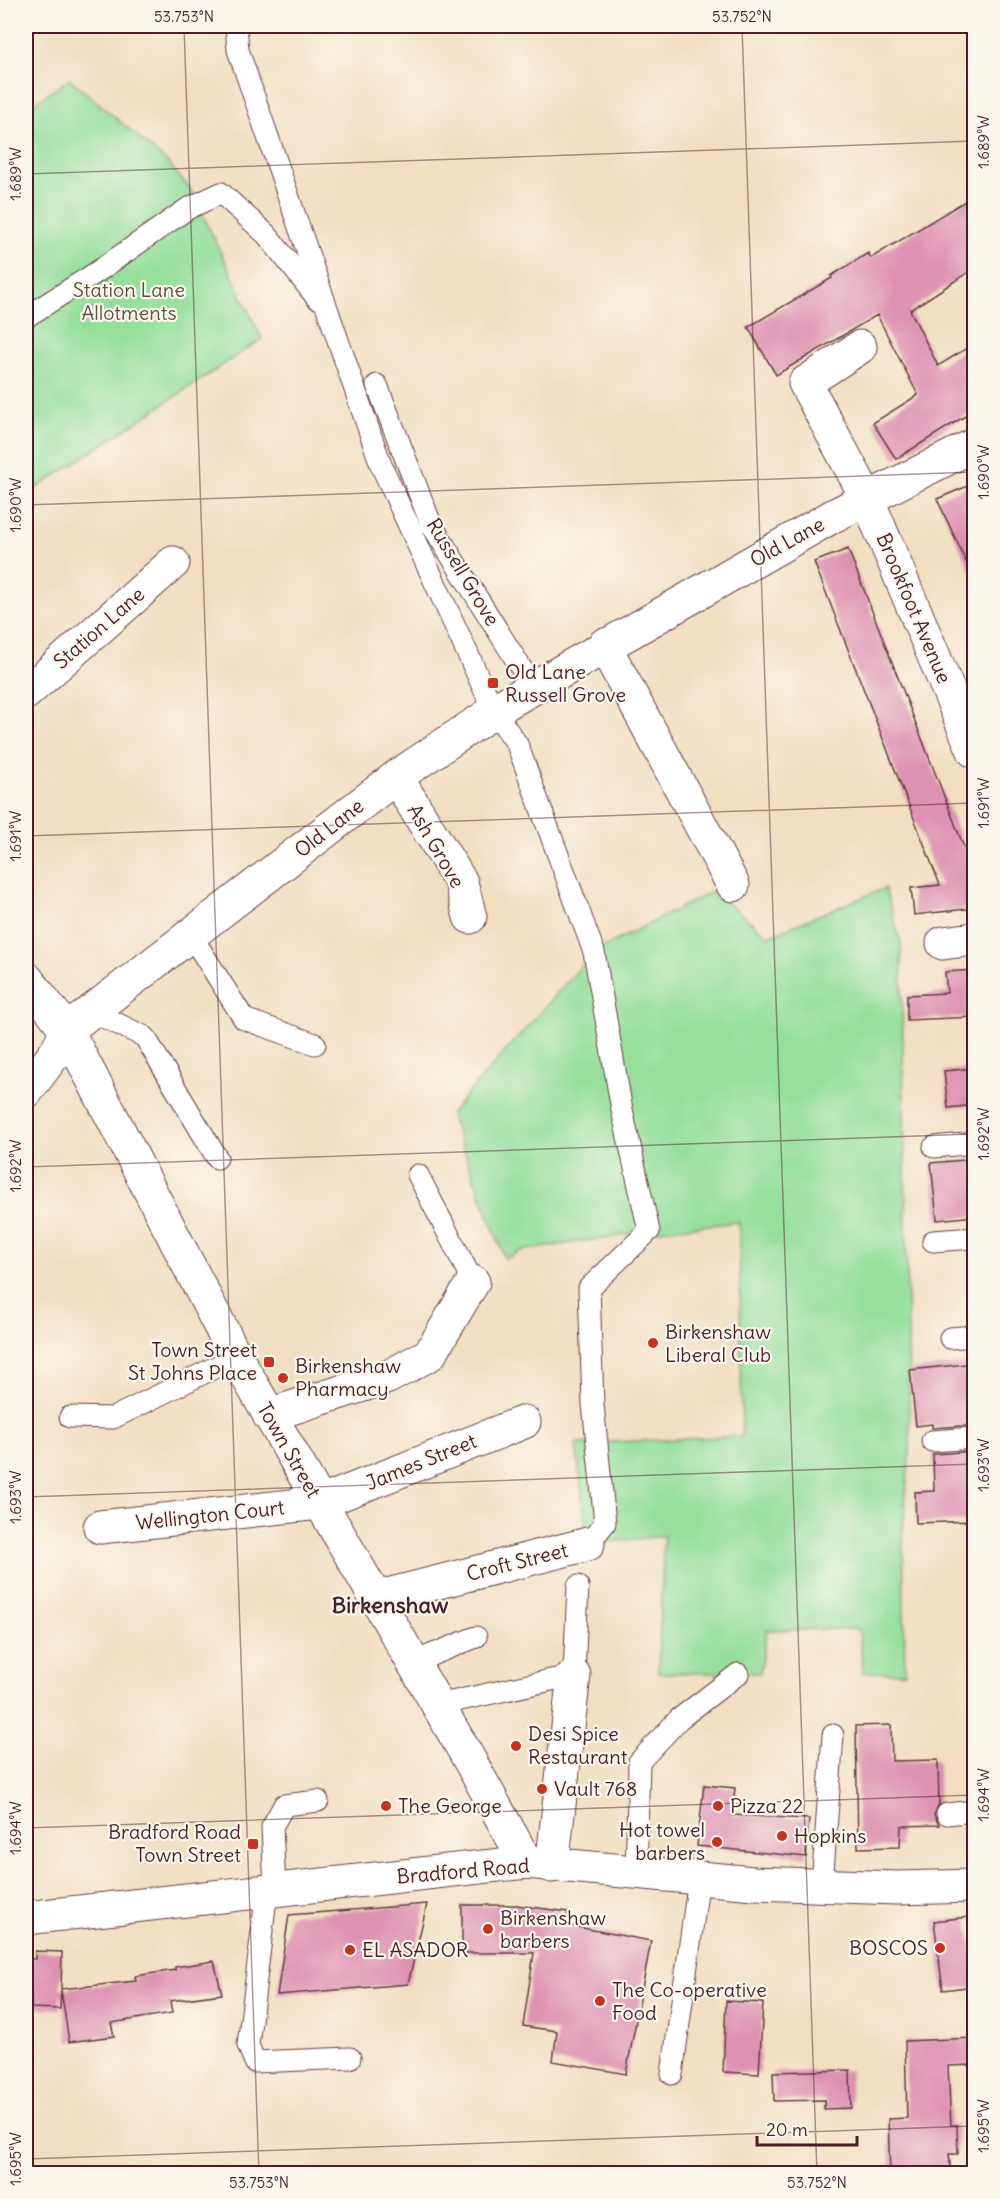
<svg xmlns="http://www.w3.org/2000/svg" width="1000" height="2199" viewBox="0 0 1000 2199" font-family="Delius,sans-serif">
  <rect width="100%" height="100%" fill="#fbf7ec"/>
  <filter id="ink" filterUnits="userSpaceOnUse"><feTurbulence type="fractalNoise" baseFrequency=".0167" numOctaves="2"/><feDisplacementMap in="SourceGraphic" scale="12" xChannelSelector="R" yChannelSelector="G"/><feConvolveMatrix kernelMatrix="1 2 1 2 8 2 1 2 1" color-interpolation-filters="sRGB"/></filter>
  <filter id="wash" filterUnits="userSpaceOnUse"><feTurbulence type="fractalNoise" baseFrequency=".008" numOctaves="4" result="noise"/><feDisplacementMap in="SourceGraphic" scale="24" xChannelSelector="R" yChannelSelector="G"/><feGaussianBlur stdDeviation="1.35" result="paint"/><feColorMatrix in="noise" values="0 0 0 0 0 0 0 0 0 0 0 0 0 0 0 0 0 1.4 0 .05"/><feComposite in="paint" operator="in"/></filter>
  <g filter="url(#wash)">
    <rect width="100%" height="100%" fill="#f2dfc1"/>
    <path fill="#95df9b" stroke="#707f63" stroke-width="1.5" d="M 70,79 L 167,162 L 191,190 L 262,339 L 26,495 L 26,109 Z
      M 885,888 L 901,943 L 910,1447 L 903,1530 L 905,1673 L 863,1672 L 859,1629 L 767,1630 L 760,1673 L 658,1673 L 664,1536 L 588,1544 L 576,1444 L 742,1436 L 739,1222 L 649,1231 L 520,1251 L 505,1259 L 450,1114 L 594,952 L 713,891 L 768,936 Z"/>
    <g id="blocks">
      <path fill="#dd92b1" d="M 975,195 L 975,268 L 910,310 L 938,366 L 975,343 L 975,410 L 896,459 L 873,423 L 918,395 L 877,315 L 776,375 L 748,327 L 832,278 L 831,276 L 868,253 L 871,258 Z
        M 975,483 L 975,581 L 937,499 Z
        M 848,549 L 969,860 L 975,860 L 975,908 L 914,915 L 911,888 L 940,885 L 814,562 Z
        M 975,970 L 975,1017 L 907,1020 L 907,995 L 947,993 L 945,972 Z
        M 975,1068 L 975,1105 L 948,1108 L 944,1071 Z
        M 975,1159 L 975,1216 L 937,1220 L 931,1163 Z
        M 975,1363 L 975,1425 L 932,1428 L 932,1424 L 916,1426 L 910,1370 Z
        M 975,1451 L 975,1521 L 916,1523 L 915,1492 L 934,1491 L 933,1454 Z
        M 891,1725 L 892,1761 L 938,1760 L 939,1804 L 934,1815 L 939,1825 L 901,1826 L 900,1847 L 858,1848 L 856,1726 Z
        M 704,1785 L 735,1788 L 732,1815 L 809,1819 L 806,1857 L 697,1846 Z
        M 427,1904 L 408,1984 L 277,1995 L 289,1915 Z
        M 462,1905 L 516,1905 L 568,1912 L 566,1925 L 651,1941 L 626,2074 L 553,2061 L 557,2031 L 523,2026 L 534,1953 L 462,1953 Z
        M 968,1917 L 975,1986 L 943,1990 L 934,1921 Z
        M 35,1951 L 62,1952 L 61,1989 L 136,1981 L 135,1976 L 175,1970 L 175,1967 L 214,1961 L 222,1994 L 170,2001 L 172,2013 L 111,2023 L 114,2036 L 69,2042 L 61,1990 L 60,2009 L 31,2008 L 31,1993 L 26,1993 L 26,1958 L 35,1959 Z
        M 726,2001 L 763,2003 L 759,2074 L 723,2072 Z
        M 975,2038 L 975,2065 L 948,2066 L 951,2125 L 957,2125 L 958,2154 L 949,2154 L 951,2174 L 890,2174 L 888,2119 L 907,2118 L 905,2041 Z
        M 850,2070 L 851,2108 L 824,2109 L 824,2100 L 774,2101 L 773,2072 Z"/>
    </g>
  </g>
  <g filter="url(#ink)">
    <use href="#blocks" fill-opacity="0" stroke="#633c42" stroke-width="1.5"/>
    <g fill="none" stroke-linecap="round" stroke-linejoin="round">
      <defs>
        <path id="service" d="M 236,26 L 238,50 L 381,465 L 494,711 L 517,744 L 594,952 L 622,1110 L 649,1231 L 589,1288 L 593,1404 L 605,1523 L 588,1544
          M 26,317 L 97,272 L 187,209 L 221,193 L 267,235 L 317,298
          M 377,385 L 431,524 L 533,687
          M 191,935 L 244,1019 L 315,1044
          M 91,1011 L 145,1037 L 217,1158
          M 934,1147 L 974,1143
          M 418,1175 L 473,1282
          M 933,1241 L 974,1238
          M 950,1338 L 974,1336
          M 70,1417 L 113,1418 L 236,1357
          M 932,1441 L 974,1438
          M 414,1662 L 476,1637
          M 438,1705 L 574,1675 L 578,1586
          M 947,1814 L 974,1811
          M 636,1872 L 639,1762 L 679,1719 L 738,1674
          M 822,1886 L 833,1735
          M 275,1889 L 272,1827 L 284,1805 L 318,1801
          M 267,1890 L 248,2045 L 255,2062 L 350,2058
          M 672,2074 L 699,1878"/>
        <path id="minor" d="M 860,347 L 805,383 L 867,498 L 974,751
          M 604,645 L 733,885
          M 26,693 L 173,563
          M 396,777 L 461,882 L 470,917
          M 943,943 L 974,939
          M 26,978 L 67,1030 L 236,1357 L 465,1752 L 526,1862
          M 26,1092 L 56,1052 L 67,1030 L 396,777 L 505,704 L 833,516 L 974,445
          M 269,1415 L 388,1377 L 430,1354 L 473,1282
          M 100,1527 L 319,1503 L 524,1422
          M 376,1598 L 588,1544
          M 552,1866 L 574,1675"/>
        <path id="primary" d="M 26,1918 L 526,1862 L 754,1883 L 897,1888 L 974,1886"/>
      </defs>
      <use href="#service" stroke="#633c42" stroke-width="23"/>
      <use href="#minor" stroke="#633c42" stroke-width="35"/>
      <use href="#primary" stroke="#633c42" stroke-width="35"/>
      <use href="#service" stroke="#fff" stroke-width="21"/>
      <use href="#minor" stroke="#fff" stroke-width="33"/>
      <use href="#primary" stroke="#fff" stroke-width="33"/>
    </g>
  </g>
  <path fill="none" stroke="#4a1f2b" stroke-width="1.5" stroke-opacity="0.45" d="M 184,26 L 259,2174M 742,26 L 817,2174M 26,174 L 974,141M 26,505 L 974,472M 26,836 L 974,803M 26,1167 L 974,1134M 26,1497 L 974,1464M 26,1828 L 974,1795M 26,2159 L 974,2126"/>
  <g fill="#c8321e" stroke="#fbf7ec" stroke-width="2">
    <rect x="487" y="677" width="12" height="12" rx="3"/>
    <circle cx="653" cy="1343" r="6"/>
    <rect x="263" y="1356" width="12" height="12" rx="3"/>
    <circle cx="283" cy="1378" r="6"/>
    <circle cx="516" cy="1746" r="6"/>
    <circle cx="542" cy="1789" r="6"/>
    <circle cx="386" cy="1806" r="6"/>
    <circle cx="718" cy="1806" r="6"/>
    <circle cx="782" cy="1836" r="6"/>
    <circle cx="717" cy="1842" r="6"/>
    <rect x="247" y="1838" width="12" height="12" rx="3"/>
    <circle cx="488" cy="1929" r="6"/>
    <circle cx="940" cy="1948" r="6"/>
    <circle cx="350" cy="1950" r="6"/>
    <circle cx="600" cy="2001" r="6"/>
  </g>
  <g text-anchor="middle" stroke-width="4.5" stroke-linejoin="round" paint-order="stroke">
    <g font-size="20" fill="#5d4f47" stroke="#fbf7ec">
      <text x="129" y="297">Station Lane<tspan x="129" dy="23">Allotments</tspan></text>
    </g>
    <g font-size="20" fill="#4a1f2b" stroke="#fbf7ec">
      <text transform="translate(787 542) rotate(-29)" y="7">Old Lane</text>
      <text transform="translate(463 572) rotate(59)" y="7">Russell Grove</text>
      <text transform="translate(914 608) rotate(67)" y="7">Brookfoot Avenue</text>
      <text transform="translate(99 628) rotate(-41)" y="7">Station Lane</text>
      <text transform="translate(329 828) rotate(-38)" y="7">Old Lane</text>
      <text transform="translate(436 846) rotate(60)" y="7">Ash Grove</text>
      <text transform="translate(289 1450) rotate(60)" y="7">Town Street</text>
      <text transform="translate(421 1462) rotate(-22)" y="7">James Street</text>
      <text transform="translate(210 1515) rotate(-6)" y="7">Wellington Court</text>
      <text transform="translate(517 1562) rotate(-14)" y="7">Croft Street</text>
      <text transform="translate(463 1871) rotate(-5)" y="7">Bradford Road</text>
    </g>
    <g font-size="20" fill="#4a1f2b" stroke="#fbf7ec" text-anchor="start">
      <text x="505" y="679">Old Lane<tspan x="505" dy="23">Russell Grove</tspan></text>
      <text x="665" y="1339">Birkenshaw<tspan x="665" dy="23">Liberal Club</tspan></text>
      <text x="257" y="1357" text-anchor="end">Town Street<tspan x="257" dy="23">St Johns Place</tspan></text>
      <text x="295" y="1373">Birkenshaw<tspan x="295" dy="23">Pharmacy</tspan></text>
      <text x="528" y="1741">Desi Spice<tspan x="528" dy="23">Restaurant</tspan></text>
      <text x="554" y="1796">Vault 768</text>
      <text x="398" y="1813">The George</text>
      <text x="730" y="1813">Pizza 22</text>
      <text x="705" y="1837" text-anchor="end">Hot towel<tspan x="705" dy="23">barbers</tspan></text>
      <text x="241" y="1839" text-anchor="end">Bradford Road<tspan x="241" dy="23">Town Street</tspan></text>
      <text x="794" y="1843">Hopkins</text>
      <text x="500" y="1925">Birkenshaw<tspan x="500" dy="23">barbers</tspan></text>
      <text x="928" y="1955" text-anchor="end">BOSCOS</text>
      <text x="362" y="1957">EL ASADOR</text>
      <text x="612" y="1997">The Co-operative<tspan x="612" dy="23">Food</tspan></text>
    </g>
    <g font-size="22" font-weight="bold" fill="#4a1f2b" stroke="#fbf7ec">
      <text x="390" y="1613">Birkenshaw</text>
    </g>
  </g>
  <rect width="1000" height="2199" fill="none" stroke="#fbf7ec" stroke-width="66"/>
  <path d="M757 2136v9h100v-9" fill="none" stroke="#4a1f2b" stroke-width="3"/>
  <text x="766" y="2136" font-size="18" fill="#4a1f2b" stroke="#fbf7ec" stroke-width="4.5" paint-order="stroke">20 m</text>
  <rect x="33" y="33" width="934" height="2133" fill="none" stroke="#4a1f2b" stroke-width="2"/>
  <g font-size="15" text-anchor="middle" fill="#4a1f2b">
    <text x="184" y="22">53.753°N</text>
    <text x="742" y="22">53.752°N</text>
    <text transform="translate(984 142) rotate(-90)" y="5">1.689°W</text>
    <text transform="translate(16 174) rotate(-90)" y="5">1.689°W</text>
    <text transform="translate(984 472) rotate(-90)" y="5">1.690°W</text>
    <text transform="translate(16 505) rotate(-90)" y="5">1.690°W</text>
    <text transform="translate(984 803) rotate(-90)" y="5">1.691°W</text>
    <text transform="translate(16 836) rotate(-90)" y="5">1.691°W</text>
    <text transform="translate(984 1134) rotate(-90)" y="5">1.692°W</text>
    <text transform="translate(16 1166) rotate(-90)" y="5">1.692°W</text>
    <text transform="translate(984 1465) rotate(-90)" y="5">1.693°W</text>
    <text transform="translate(16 1497) rotate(-90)" y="5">1.693°W</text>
    <text transform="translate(984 1795) rotate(-90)" y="5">1.694°W</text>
    <text transform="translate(16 1828) rotate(-90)" y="5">1.694°W</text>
    <text transform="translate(984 2126) rotate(-90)" y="5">1.695°W</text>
    <text transform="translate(16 2159) rotate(-90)" y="5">1.695°W</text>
    <text x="259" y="2188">53.753°N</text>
    <text x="817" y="2188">53.752°N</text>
  </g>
</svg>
